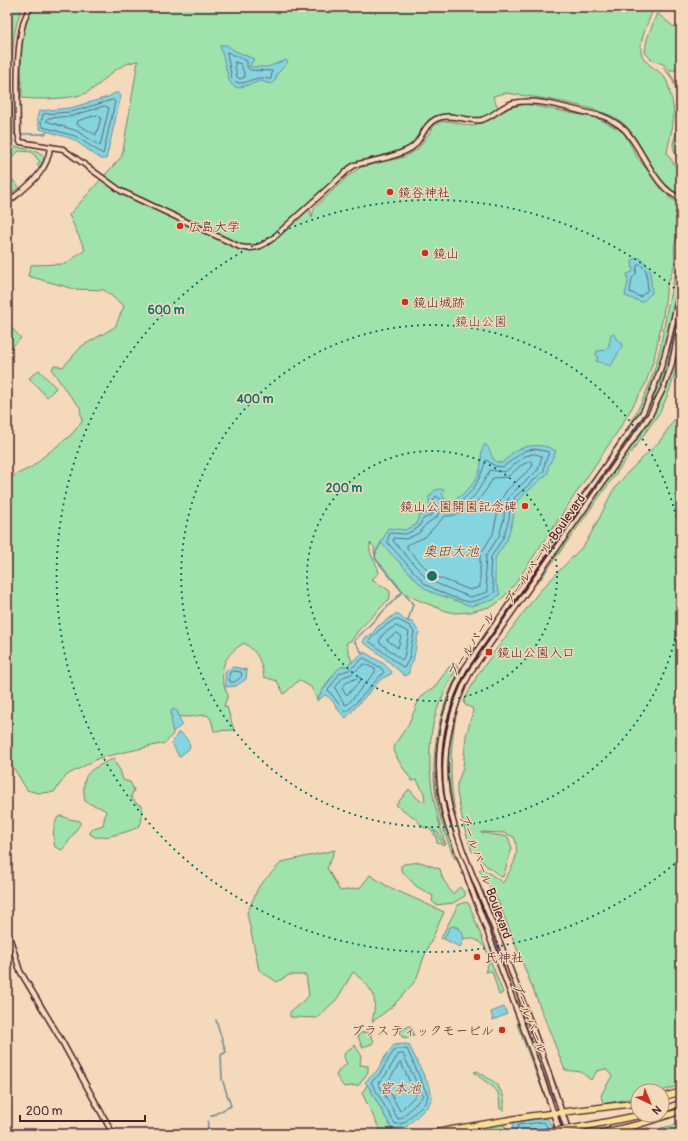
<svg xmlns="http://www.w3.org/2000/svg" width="688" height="1141" viewBox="0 0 688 1141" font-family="Pangolin,'Klee One',sans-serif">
  <rect width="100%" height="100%" fill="#f5d9bb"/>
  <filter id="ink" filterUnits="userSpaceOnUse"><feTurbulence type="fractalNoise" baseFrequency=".025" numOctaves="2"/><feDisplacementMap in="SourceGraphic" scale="8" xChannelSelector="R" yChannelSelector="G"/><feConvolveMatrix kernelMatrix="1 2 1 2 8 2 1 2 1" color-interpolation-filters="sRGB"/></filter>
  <g filter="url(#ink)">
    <path fill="#9fe2ac" stroke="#74806c" d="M 7,7 L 23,7 C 7,34 13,99 13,132 L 7,130 Z
      M 36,7 L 654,7 C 650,19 639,39 641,51 C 643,65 658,68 665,78 C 668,82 669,88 670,93 C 678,117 671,129 667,153 L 681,175 L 681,196 C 653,186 644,138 620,121 C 613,115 603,113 595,110 C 565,101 535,97 505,93 L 493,96 L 499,110 L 482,120 L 446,116 L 435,119 L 410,149 L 355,165 L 309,206 L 312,218 L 313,212 L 315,207 L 348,176 L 361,167 L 404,157 L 418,149 L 434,126 L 440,122 L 449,121 L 472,126 L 483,122 L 508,108 L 525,104 L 597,118 L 617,128 L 624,133 L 637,157 L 661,187 L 669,196 L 668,197 L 681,205 L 681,232 L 674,246 L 675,264 L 667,286 L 663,316 L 654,359 L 645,385 L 620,428 L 515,584 L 500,601 L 493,606 L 470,612 L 455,613 L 446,611 L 418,600 L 402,592 L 376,560 L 374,551 L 375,548 L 370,543 C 368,556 377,561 379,573 L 372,579 L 390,591 L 390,598 L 358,631 L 352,640 L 346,643 L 352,662 L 330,679 L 317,699 L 311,687 L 299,680 L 284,694 L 277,681 L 264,677 C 261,661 258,652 244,643 C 222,656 217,673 228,695 L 224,706 L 227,707 L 234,730 L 214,731 L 211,719 L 207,715 C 194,715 184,721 171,712 L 173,734 L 165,743 L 99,758 L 67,775 L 54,792 L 38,793 L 27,790 L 13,767 L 7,763 L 7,479 L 32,467 L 43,457 L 70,436 L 82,422 L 80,407 L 66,391 L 52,370 L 54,365 L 63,367 L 82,346 L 115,327 L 124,306 L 104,290 L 74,289 L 28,276 L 31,265 L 65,264 L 85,250 L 69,215 L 122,156 L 138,61 C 112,65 107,82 86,93 C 74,99 36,100 22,98 C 22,70 15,29 36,7 Z
      M 657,13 L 674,27 L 681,22 L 681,70 L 670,70 L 663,64 L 652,60 L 645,53 L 647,39 Z
      M 663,67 C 682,80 683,119 679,140 L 681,141 L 679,141 L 677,155 L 680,156 L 678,159 C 667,140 678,138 680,120 C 681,108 677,88 671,77 C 669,74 665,70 663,67 Z
      M 7,138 L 13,139 L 11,150 L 16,147 L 37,151 L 44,156 L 44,160 L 39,167 L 37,164 L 40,162 L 32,152 L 19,151 L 7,162 L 7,152 L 10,150 L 7,150 Z
      M 7,173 L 19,187 L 7,197 Z
      M 681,259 L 681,276 L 664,354 L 648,398 L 637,418 L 572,512 L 556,530 L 555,528 C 588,485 637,425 653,374 C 666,337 665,296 681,259 Z
      M 681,296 L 681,308 L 670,359 L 657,398 L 641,425 L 578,515 L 545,557 L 651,403 L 667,364 Z
      M 7,323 L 21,338 L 7,352 Z
      M 681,332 C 681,359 672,388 660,412 L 540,580 L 546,567 L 651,420 L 668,385 Z
      M 39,370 L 56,388 L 47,397 L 29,378 Z
      M 681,405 L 681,1085 L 662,1091 L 638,1091 L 638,1097 L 603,1104 L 601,1095 L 612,1076 L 606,1069 L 597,1071 L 591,1080 L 581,1072 L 565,1070 L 498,901 L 479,870 L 482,868 L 503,883 C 512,867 521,855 514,837 L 504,833 L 481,832 L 482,834 L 484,833 L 508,837 L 512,848 L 503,877 L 499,876 C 490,866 482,867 478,852 L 472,852 L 464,827 L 457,793 L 457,784 L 463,768 L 466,736 L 473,711 L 472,708 L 465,705 L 464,701 L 478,674 L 538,593 L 585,544 L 600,517 L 612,492 L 628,472 L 660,441 L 677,415 Z
      M 506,617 L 473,665 L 471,665 L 488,638 Z
      M 454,664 L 458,666 C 448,685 437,704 433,725 C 425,766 433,806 446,845 L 438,833 L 433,830 L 445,846 L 437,843 L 436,837 L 430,829 L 423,827 L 415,818 L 396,805 L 409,789 L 419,800 L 425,802 L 424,793 L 417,780 L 412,781 L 398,760 L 394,750 L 395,744 L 408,725 L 419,700 L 426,692 L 433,689 L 449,667 Z
      M 461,667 L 462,669 C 440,708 429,759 438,802 C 442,822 451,839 456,857 L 455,859 C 451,851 448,842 445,833 C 425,777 433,719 461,667 Z
      M 467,672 C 466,677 463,681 460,686 C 455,697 451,709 449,721 C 434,786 454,831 476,891 L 474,891 C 465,868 454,844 448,819 C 434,769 443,719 464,673 Z
      M 455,720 C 450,753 449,783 456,816 L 455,816 C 449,796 443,737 455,720 Z
      M 115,758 L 114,761 L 120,770 L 123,780 L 130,782 L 134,790 L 131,797 L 136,803 L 142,806 C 142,811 143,819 140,825 C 136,831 102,839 95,837 L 90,834 L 91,829 L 103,825 L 106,811 C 100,806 92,806 85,801 C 80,771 90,770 115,758 Z
      M 62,816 L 69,819 L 80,821 L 80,824 C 77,829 65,848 62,850 L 55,847 C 52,838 53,825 58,817 Z
      M 335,850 L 327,868 L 340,891 L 360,888 L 370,875 L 387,886 L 444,912 L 424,957 L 416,980 L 393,1006 L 372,1022 C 378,995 374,990 353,972 L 337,999 L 317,1018 L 290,1017 L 290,1012 L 309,996 L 306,975 L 289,975 L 277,982 L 259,970 L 247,913 L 259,886 L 282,862 Z
      M 420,862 L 440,869 L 442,877 L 452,894 L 460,887 L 465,893 L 465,896 L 453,903 L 436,905 L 432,901 L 433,896 L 416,886 L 401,870 L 401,866 L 404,864 Z
      M 483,890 L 557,1087 L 555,1088 L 482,891 Z
      M 477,898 L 479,898 L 514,994 L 511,988 Z
      M 466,902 L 469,904 L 503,993 L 499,995 L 492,971 L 485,972 C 486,969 488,965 489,962 C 491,950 476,934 464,939 L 459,927 L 450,927 L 444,939 L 441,938 L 458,905 Z
      M 517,1000 L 554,1101 L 552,1100 Z
      M 519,1022 L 549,1103 L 547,1102 L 517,1024 Z
      M 409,1026 L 412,1027 L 414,1035 L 408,1038 L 402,1037 L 400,1031 Z
      M 366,1032 L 371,1033 L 371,1037 L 374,1040 L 372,1044 L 362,1047 L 358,1036 L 361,1033 Z
      M 355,1045 L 361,1055 L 360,1065 L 368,1066 L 368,1072 L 359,1085 L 344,1087 L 336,1076 L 339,1070 L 347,1064 L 344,1057 L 345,1052 Z
      M 477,1071 L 497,1084 L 504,1097 L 504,1110 L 500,1109 C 499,1104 500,1098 498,1093 C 495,1086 481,1080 474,1072 Z
      M 367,1085 L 369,1087 L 392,1129 L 380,1130 L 362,1093 Z
      M 681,1122 L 681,1134 L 663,1134 L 661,1128 L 680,1124 Z
      M 501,1124 L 505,1126 L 506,1133 L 445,1134 Z
      M 648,1128 L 656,1130 L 657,1134 L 621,1134 Z"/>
    <path fill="#85d5e0" stroke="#6d8c98" d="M 220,45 L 227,45 L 233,50 L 254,59 L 249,67 L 267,67 L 286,60 L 288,62 L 277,74 L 275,81 L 271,84 L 261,81 L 238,88 L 232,85 L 229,80 Z
      M 115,93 L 118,93 L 121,96 L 106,159 L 101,159 L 73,139 L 40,129 L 37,118 L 39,111 L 70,108 L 108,97 Z
      M 640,258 L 650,269 L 652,293 L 642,302 L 625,296 L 628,282 L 627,274 L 633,272 L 632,261 L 634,259 Z
      M 611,334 L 614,334 L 616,339 L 622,342 L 622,346 L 611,366 L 596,361 L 598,357 L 596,355 L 597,351 L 606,350 L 609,346 Z
      M 485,444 C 494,453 489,462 502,463 C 506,461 508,457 511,454 C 524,445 541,442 556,451 L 548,467 L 548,473 L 518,500 L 514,508 L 513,519 L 507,540 L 495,558 L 495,581 L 500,594 L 493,600 L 471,606 L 431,592 L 423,587 L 381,543 L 388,528 L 405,530 L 416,525 L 419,516 L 430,512 L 429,497 L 435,490 L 439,489 L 444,490 L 442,494 L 444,498 L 449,502 C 463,497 479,481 481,465 C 482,456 480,452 485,444 Z
      M 397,613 L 404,620 L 412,622 L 419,632 C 415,642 416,652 413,661 C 411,665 409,668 409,673 L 405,676 L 381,655 L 363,642 L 366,637 L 372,634 L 377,627 Z
      M 364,652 L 384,664 L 392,672 L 391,674 L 381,679 L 346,718 C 337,712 334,698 325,695 L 317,701 L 317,699 L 337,670 L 343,666 L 347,666 Z
      M 234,667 L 247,670 L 246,679 L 236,686 L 226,687 L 225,674 L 226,670 Z
      M 173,709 L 177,711 L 182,725 L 174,731 L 172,730 L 171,712 Z
      M 178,733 L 181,733 C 185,736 190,742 190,748 L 179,757 L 172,743 Z
      M 453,926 L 462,931 L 464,939 L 460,947 L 444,939 L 450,927 Z
      M 504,1007 L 507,1014 L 493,1020 L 491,1012 Z
      M 406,1044 L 409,1045 L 430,1088 L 432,1098 L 428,1106 L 406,1127 L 392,1129 L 369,1087 L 365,1082 L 377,1071 L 385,1057 L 394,1045 Z
      M 547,1118 L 552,1126 L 554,1134 L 512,1134 L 513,1122 Z"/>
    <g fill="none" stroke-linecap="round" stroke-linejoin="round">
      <path stroke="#626873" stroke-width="1" d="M 227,52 L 247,61 L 247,67 L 250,70 L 272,71 L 271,79 C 267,80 264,77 259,78 C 249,79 240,89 232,78 Z
        M 235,62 L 241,64 L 245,77 L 240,79 L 237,77 Z
        M 113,100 L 115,102 L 103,154 L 75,136 L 43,127 L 41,123 L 43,114 L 71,112 Z
        M 105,106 L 109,108 L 100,146 L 77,131 L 46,121 L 48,118 L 72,116 Z
        M 98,115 L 101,118 L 96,135 L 77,124 L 78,121 Z
        M 640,264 L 646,270 L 648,290 L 640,297 L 630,292 L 632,278 L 636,274 L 637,266 Z
        M 535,449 L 549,452 L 544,466 L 544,471 L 515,497 L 510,506 L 509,519 L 503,538 L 491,557 L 490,572 L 495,592 C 492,596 474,602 469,602 C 455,599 437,591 425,584 L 387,542 L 390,533 L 406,534 L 418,528 L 423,519 L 432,515 L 434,499 L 436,496 L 449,505 C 471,501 480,479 486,460 L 495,466 L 503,467 L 524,451 Z
        M 535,454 L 542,456 L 538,470 L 511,494 L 505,505 L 504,518 L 499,536 L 486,556 L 485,573 L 488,592 L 470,597 L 428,580 L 393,541 L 394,538 L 406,539 L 419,533 L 426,524 L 437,517 L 440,508 C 443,508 446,510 449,510 C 470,511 481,485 490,470 L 505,472 L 525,456 Z
        M 531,461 L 533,463 L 532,467 L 507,490 L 500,501 L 493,534 L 480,555 L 480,587 L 470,590 L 432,575 L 407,548 L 407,545 L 425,537 L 445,516 C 468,516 483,497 493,478 L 508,477 L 520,466 Z
        M 396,619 L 410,626 L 414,632 L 409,659 L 404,668 L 369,641 L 379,630 Z
        M 396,626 L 409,632 L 404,657 L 402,660 L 379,642 L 383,634 Z
        M 397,633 L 401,636 L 398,648 L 387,640 Z
        M 364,658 L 381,668 L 384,672 L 351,708 L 345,712 L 328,690 L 340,673 L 349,670 Z
        M 365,664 L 375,669 L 375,672 L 348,704 L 345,705 L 335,688 L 343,677 L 351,674 Z
        M 234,671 L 241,672 L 242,676 L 235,682 L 230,682 L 229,675 L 230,672 Z
        M 358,677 L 360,677 L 361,680 L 348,694 L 346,694 L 342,689 C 344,681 351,682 358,677 Z
        M 396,1049 L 407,1049 L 428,1096 L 425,1103 L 404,1123 L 395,1124 L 371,1082 L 380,1074 L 389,1058 Z
        M 403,1054 L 423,1096 L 402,1118 L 398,1119 L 378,1083 L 385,1076 L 398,1055 Z
        M 401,1063 L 416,1095 L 400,1111 L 386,1085 L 399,1064 Z
        M 516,1134 L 518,1125 L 544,1122 L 548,1128"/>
      <path stroke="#6d8c98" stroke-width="1.5" d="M 7,134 L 45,134 L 47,132
        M 381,543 L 376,552 L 375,558 L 413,604 L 408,621
        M 363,654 L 354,641 L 402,592
        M 211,1116 L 231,1106 L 222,1079 L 221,1055 L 226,1052 L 216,1020
        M 207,1134 L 208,1121"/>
      <defs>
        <path id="tertiary" d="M 31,7 C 13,27 18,104 18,133 L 20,142 L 63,149 L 121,191 L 240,247 C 253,250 261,247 272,239 L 349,169 L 355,165 C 371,161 397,157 411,148 C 422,141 423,125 436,119 C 450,112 466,122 481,120 C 492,118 501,106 513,103 C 541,97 574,111 602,116 C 610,119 617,123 624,129 C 642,147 655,191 681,198
          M 7,203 C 26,187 48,173 50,147
          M 7,929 L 20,971 L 60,1038 L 113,1134
          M 562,1113 C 541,1048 516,983 491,920 C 475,879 454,837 447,794 C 441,753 451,707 471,671 L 650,415 L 663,389 L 671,367 L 681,319
          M 554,1114 L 539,1070 L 447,823 C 432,767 438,718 465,668 L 643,412 C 664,370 671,330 681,285"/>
        <path id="secondary" d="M 562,1113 L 569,1134
          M 554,1114 L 560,1134"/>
        <path id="trunk" d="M 662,1097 L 681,1092
          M 662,1110 L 681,1103
          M 577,1128 L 641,1115
          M 426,1134 L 531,1116 L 638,1103
          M 597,1134 L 637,1125 L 681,1111"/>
      </defs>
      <use href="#tertiary" stroke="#4a1f2b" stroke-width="7"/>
      <use href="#secondary" stroke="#4a1f2b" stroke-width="8"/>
      <use href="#trunk" stroke="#4a1f2b" stroke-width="8"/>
      <use href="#tertiary" stroke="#f5d9bb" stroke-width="4"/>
      <use href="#secondary" stroke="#f5d9bb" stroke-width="5"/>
      <use href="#trunk" stroke="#f9df96" stroke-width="5.5"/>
      <defs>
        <path id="trunk-bridge" d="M 528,1134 L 577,1128"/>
      </defs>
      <use href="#trunk-bridge" stroke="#4a1f2b" stroke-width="8" stroke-linecap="butt"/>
      <use href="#trunk-bridge" stroke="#f9df96" stroke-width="5.5"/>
    </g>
  </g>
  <g fill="none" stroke="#0f766e" stroke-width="2" stroke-dasharray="2 4">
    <circle cx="432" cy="576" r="125"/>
    <path d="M681 609A251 251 0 1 1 681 543"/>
    <path d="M679 860A376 376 0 1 1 679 292"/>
  </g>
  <g fill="#c8321e" stroke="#f5d9bb" stroke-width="1.5">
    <circle cx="390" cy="192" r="4"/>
    <circle cx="180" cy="226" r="4"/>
    <circle cx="425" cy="253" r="4"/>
    <circle cx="405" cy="302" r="4"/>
    <circle cx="525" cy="506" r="4"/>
    <rect x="485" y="648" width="8" height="8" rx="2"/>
    <circle cx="477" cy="957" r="4"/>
    <circle cx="502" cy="1030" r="4"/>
  </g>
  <g text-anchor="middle" stroke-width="3" stroke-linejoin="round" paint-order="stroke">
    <g font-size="13" fill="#4a1f2b" stroke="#f5d9bb" text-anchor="start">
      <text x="398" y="197">鏡谷神社</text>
      <text x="188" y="231">広島大学</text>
      <text x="433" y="258">鏡山</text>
      <text x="413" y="307">鏡山城跡</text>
      <text x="517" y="511" text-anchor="end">鏡山公園開園記念碑</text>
      <text x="497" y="657">鏡山公園入口</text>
      <text x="485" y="962">氏神社</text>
      <text x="494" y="1035" text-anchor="end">プラスティックモービル</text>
    </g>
    <g font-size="13" fill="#573c3e" stroke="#f5d9bb">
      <text x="481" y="326">鏡山公園</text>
    </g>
    <g font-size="13" fill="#4a1f2b" stroke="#f5d9bb">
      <text transform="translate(544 549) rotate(-55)" y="5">ブールバール Boulevard</text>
      <text transform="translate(471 644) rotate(-57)" y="5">ブールバール</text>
      <text transform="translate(486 876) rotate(70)" y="5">ブールバール Boulevard</text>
      <text transform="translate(530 1018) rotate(69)" y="5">ブールバール</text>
    </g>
    <g font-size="14" font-style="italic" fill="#56434f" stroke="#f5d9bb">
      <text x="451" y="556">奥田大池</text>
      <text x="400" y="1093">宮本池</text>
    </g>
  </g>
  <circle cx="432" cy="576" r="6" fill="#0f766e" stroke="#f5d9bb" stroke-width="2"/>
  <g font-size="12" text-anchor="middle" font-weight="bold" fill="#0f766e" stroke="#f5d9bb" stroke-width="3" stroke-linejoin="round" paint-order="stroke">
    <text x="166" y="314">600 m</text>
    <text x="255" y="403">400 m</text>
    <text x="344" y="492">200 m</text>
  </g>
  <rect width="688" height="1141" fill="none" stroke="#f5d9bb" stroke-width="24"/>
  <rect x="12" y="12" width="664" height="1117" fill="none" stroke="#4a1f2b" stroke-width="1.5" filter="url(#ink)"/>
  <g transform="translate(650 1103) rotate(136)"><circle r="19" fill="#f5d9bb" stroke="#b18f81"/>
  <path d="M0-3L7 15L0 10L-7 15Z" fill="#c8321e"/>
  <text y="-6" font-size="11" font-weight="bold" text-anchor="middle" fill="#4a1f2b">N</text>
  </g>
  <path d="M20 1115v6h125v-6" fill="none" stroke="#4a1f2b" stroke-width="2"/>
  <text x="26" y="1115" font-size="12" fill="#4a1f2b" stroke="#f5d9bb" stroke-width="3" paint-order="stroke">200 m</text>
</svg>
